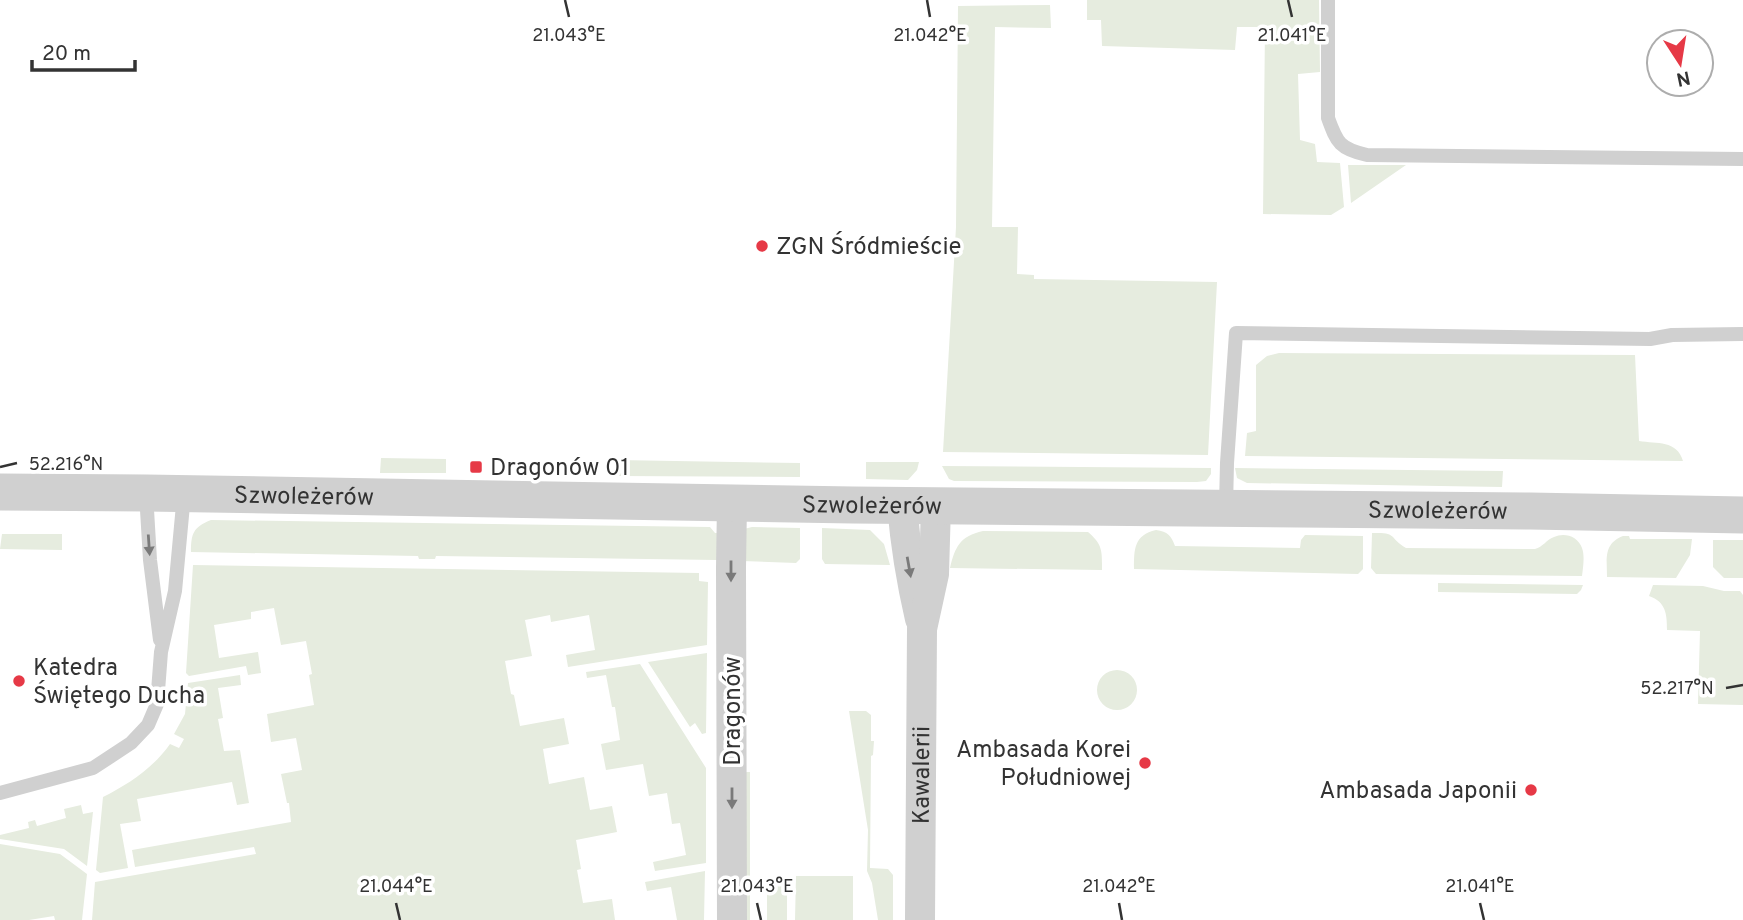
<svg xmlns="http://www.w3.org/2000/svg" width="1743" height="920" viewBox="0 0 1743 920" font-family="Overpass,sans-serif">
  <rect width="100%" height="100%" fill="#fff"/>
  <path fill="#e6ecdf" d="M 1087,0 L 1319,0 L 1320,72 L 1298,74 L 1300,140 L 1315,144 L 1317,162 L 1340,163 L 1344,207 L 1331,215 L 1263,214 L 1265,27 L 1237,27 L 1235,50 L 1102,46 L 1101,20 L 1087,20 Z
    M 1050,5 L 1051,28 L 995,27 L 992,227 L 1018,227 L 1017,274 L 1034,275 L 1034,279 L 1217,282 L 1208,455 L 943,452 L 956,227 L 958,6 Z
    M 1348,165 L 1406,165 L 1351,203 Z
    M 1279,353 L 1635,355 L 1639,441 C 1657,444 1677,440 1683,461 L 1245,456 L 1247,433 L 1256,431 L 1256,365 L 1267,356 Z
    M 381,458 L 446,459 L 446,473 L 380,473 Z
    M 616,460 L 800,463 L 800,477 L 616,476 Z
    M 866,462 L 919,462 L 917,470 L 908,480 L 866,479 Z
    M 942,466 L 1211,468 L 1211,474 L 1206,481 L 1197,482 L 954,481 L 949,479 Z
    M 1235,468 L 1503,471 L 1502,487 L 1247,483 L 1237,478 Z
    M 211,520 L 710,527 L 715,533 L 717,533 L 717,560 L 436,556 L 435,559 L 419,559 L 418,556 L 191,552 C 191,534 193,527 211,520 Z
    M 752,527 L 800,528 L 800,559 L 796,563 L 742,561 L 744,529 Z
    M 822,528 L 870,530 L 884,544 L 890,565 L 825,564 L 822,559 Z
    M 1156,530 C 1168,532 1171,535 1175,546 L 1300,548 L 1301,540 L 1305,535 L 1363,536 L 1363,569 L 1358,574 L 1134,569 C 1134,549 1134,535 1156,530 Z
    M 983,531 L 1088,532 C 1103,545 1102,551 1102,570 L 950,568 C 955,547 960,536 983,531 Z
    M 1372,533 C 1398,532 1388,537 1406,548 L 1535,549 C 1543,547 1546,540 1554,537 C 1564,532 1578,536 1582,548 C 1585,556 1583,568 1582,576 L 1376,574 L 1371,568 Z
    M 2,534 L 62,534 L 62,550 L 0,549 Z
    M 1623,536 L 1629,536 L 1630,539 L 1692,539 L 1690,555 L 1676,578 L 1607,577 C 1607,559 1603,544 1623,536 Z
    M 1713,540 L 1743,540 L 1743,578 L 1724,578 L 1713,567 Z
    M 193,565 L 699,573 L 699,581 L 708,582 L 707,645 L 568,667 L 566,655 L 595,650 L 589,615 L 551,622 L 550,615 L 525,620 L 532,656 L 505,661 L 511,694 L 514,695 L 520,726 L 564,718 L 569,744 L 543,749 L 549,784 L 584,777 L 590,810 L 612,806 L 617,832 L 576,840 L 581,869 L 577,870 L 583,903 L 612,899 L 615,920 L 92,920 L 95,882 L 256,854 L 254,847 L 135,867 L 132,850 L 291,822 L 289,803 L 287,803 L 281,774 L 302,770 L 296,738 L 271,742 L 267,714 L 314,705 L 309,675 L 312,674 L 306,641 L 281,645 L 274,608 L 251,612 L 251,619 L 214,625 L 219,658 L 258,652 L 261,673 L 248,675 L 246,666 L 189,676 L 186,673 Z
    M 1438,583 L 1583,585 L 1581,590 L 1577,594 L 1438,592 Z
    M 1653,585 L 1703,586 L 1724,591 L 1740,591 L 1743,595 L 1743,705 L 1698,704 L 1700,631 L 1667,630 C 1667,614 1666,602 1649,596 Z
    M 707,653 L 706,733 L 702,734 L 695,723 L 690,727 L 648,662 Z
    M 640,664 L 706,768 L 706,863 L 655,871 L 653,862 L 686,855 L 680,823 L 672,824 L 667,793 L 649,796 L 643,764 L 606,770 L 601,744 L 620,740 L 615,707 L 612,707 L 606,675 L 587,678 L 586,672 Z
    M1097 690a20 20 0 1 1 40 0a20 20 0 1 1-40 0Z
    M 240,675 L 241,685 L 218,688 L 223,718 L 218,719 L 224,751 L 240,750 L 249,803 L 237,805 L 232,782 L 137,799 L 141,821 L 120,824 L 128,868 L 100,873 L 96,870 L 103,797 C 129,784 153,768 170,744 L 179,748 L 184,739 L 174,734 L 185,714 L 188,683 Z
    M 849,711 L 866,711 L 871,715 L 871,741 L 874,741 L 873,755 L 871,756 L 870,868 L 888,869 L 893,875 L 893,920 L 878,920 L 872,883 L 867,871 L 868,830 Z
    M 745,772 L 750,772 L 750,920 L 743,920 Z
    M 81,805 L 83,814 L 93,812 L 87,866 L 64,849 L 0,839 L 0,835 L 29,828 L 28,822 L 35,820 L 37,826 L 66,818 L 64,809 Z
    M 0,844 L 60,854 L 87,874 L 82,920 L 55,920 L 54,916 L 29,920 L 0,920 Z
    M 705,871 L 704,920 L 677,920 L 671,887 L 647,891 L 645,882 Z
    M 767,876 L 787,876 L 787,920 L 767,920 Z
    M 796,876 L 853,876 L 853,920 L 795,920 Z"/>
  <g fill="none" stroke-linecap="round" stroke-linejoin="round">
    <path stroke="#d0d0d0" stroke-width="14" d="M 1328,0 L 1328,118 C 1337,143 1340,149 1367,155 L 1743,159
      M 146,493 L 150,560 L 160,640
      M 1226,507 L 1227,463 L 1236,333 L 1650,339 L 1672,335 L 1743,334
      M 0,793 L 93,768 L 131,743 L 148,725 L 157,704 L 161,652 L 175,591 L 184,494"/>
    <g stroke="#d0d0d0" stroke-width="30">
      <path d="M 902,504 C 905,543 911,580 920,619"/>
      <path d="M 732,920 L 731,568 L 732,503"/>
      <path id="s1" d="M 920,920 L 922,629 L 934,574 L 936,505"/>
    </g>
    <path stroke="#d0d0d0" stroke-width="37" id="s2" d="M 0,492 L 146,493 L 853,505 L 1530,511 L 1743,515"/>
  </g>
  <defs><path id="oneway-solid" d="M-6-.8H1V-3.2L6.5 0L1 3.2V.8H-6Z" transform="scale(1.75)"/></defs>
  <g fill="#7a7a7a">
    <use href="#oneway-solid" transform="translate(149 545) rotate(86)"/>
    <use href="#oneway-solid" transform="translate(909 567) rotate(80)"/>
    <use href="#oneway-solid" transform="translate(731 571) rotate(90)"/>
    <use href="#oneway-solid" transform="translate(732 798) rotate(90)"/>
  </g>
  <path fill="none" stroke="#333" stroke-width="2.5" d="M 565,0 L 569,17M 927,0 L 930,17M 1288,0 L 1292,17M 0,467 L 17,463M 1726,688 L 1743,685M 396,903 L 400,920M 757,903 L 761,920M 1119,903 L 1122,920M 1480,903 L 1484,920"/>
  <g fill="#e63946" stroke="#fff" stroke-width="2.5">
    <circle cx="762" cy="246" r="7"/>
    <rect x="469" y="460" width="14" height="14" rx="3.5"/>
    <circle cx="19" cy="681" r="7"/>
    <circle cx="1145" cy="763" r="7"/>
    <circle cx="1531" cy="790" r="7"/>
  </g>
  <g text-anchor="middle" stroke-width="7" stroke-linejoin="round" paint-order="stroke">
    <g font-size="24" fill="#333" stroke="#fff" text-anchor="start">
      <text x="776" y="254">ZGN Śródmieście</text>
      <text x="490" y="475">Dragonów 01</text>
      <text x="33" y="675">Katedra<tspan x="33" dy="28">Świętego Ducha</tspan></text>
      <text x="1131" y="757" text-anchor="end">Ambasada Korei<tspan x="1131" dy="28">Południowej</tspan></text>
      <text x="1517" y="798" text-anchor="end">Ambasada Japonii</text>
    </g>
    <g font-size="24" fill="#333" stroke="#fff">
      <text dy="8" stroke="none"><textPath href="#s2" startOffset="304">Szwoleżerów</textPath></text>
      <text dy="8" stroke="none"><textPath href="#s2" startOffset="872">Szwoleżerów</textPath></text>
      <text dy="8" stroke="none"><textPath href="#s2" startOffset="1438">Szwoleżerów</textPath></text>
      <text transform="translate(732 711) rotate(-90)" y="8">Dragonów</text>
      <text dy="8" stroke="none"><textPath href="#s1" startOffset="145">Kawalerii</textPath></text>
    </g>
  </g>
  <g font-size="18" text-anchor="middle" fill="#333" stroke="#fff" stroke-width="7" stroke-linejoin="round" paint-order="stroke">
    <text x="569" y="41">21.043°E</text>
    <text x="930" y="41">21.042°E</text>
    <text x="1292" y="41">21.041°E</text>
    <text x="66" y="470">52.216°N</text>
    <text x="1677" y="694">52.217°N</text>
    <text x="396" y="892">21.044°E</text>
    <text x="757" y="892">21.043°E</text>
    <text x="1119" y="892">21.042°E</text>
    <text x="1480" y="892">21.041°E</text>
  </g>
  <g transform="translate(1680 63) rotate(168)"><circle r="33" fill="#ffffff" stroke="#adadad" stroke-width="2"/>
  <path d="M0-5L12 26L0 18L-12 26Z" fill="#e63946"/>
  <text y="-10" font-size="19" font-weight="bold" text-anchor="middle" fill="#333333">N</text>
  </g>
  <path d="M32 60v10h103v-10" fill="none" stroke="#333333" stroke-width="3.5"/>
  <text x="42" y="60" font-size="21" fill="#333333" stroke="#ffffff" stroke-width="5" paint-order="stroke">20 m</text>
</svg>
